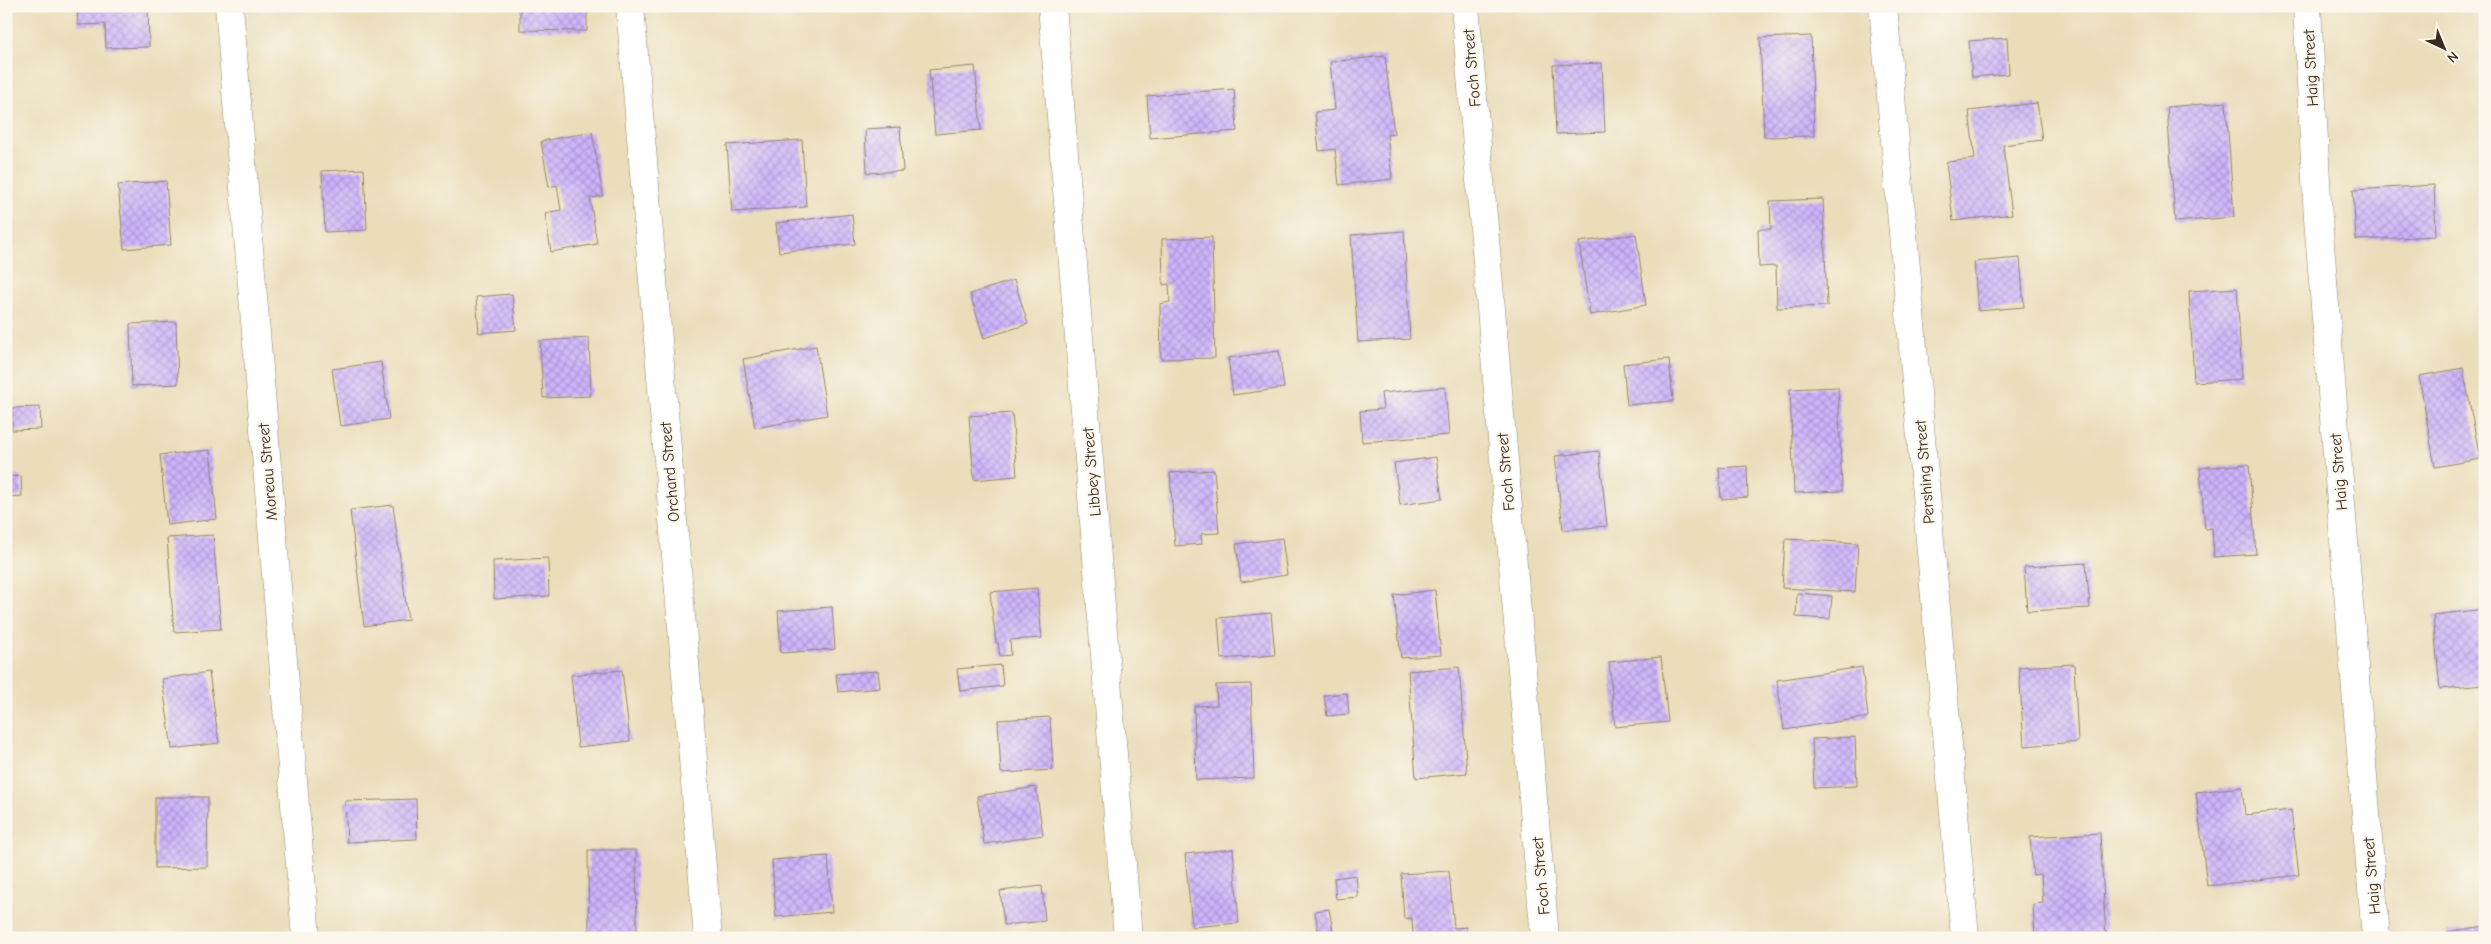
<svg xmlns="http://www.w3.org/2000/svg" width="2491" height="944" viewBox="0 0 2491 944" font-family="'Comic Neue',sans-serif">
  <defs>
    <pattern id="building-cross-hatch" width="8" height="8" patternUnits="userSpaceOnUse" patternTransform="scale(1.25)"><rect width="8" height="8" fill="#ceb4fd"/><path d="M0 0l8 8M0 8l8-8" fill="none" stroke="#a893cc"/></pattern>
  </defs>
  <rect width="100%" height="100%" fill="#fbf7ec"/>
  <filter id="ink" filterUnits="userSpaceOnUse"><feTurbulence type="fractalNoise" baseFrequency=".02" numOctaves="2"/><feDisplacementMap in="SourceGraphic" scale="10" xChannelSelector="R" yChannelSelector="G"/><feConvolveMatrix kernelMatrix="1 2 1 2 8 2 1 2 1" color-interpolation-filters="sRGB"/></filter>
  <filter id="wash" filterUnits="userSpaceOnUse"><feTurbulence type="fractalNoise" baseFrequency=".0096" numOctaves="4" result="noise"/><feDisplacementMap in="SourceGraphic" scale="20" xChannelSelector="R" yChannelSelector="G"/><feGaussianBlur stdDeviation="1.12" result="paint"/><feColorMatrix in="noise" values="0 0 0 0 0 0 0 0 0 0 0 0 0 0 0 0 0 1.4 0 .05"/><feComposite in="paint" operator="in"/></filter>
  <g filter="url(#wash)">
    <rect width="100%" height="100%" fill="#eaddba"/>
    <g id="blocks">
      <path fill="url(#building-cross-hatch)" d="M 77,6 L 148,6 L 149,47 L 106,48 L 105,24 L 78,25 Z
        M 301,6 L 330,6 L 330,8 L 301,10 Z
        M 520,6 L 587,6 L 587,31 L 520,30 Z
        M 1811,36 L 1814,136 L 1764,137 L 1760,38 Z
        M 2007,38 L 2009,74 L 1972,77 L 1969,41 Z
        M 1385,56 L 1394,134 L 1387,135 L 1392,179 L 1339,185 L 1335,149 L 1319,151 L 1315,112 L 1335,110 L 1330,62 Z
        M 1602,63 L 1605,132 L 1556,134 L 1553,65 Z
        M 975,66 L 981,130 L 935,134 L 929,70 Z
        M 1234,89 L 1237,131 L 1150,138 L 1147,96 Z
        M 2226,102 L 2234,217 L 2175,222 L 2167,107 Z
        M 2037,103 L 2042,140 L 2003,145 L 2012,214 L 1953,221 L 1946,162 L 1975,159 L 1969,111 Z
        M 900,127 L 903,171 L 867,173 L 865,129 Z
        M 592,132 L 603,196 L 590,198 L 597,244 L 551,252 L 545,213 L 561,210 L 557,185 L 549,187 L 541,141 Z
        M 802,140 L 806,207 L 732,212 L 727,145 Z
        M 364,169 L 367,230 L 325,232 L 322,171 Z
        M 166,181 L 171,245 L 124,249 L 118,185 Z
        M 2434,185 L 2436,236 L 2356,240 L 2353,190 Z
        M 1823,199 L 1827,306 L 1777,308 L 1776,266 L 1759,267 L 1758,229 L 1771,229 L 1770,201 Z
        M 852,214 L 855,244 L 779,252 L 776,223 Z
        M 1404,231 L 1410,339 L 1358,342 L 1351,235 Z
        M 1636,234 L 1646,305 L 1590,315 L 1579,242 Z
        M 1212,237 L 1215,358 L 1161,359 L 1160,304 L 1170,302 L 1169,284 L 1163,285 L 1162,239 Z
        M 2020,258 L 2024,307 L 1978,311 L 1974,262 Z
        M 1014,280 L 1028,324 L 984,338 L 970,294 Z
        M 2237,288 L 2242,379 L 2194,382 L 2189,291 Z
        M 512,294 L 516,330 L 479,333 L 476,297 Z
        M 176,322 L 178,384 L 132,386 L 130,324 Z
        M 589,338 L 591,396 L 543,398 L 540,341 Z
        M 816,346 L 827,415 L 755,428 L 743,359 Z
        M 1279,351 L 1284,388 L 1233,395 L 1228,358 Z
        M 1669,359 L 1673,401 L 1627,405 L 1623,364 Z
        M 381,362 L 389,419 L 340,426 L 332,369 Z
        M 2463,368 L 2480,459 L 2435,467 L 2419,376 Z
        M 1445,387 L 1449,435 L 1362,442 L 1360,411 L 1383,409 L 1381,393 Z
        M 1838,387 L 1842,491 L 1794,493 L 1790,389 Z
        M 40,407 L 41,429 L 12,430 L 12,408 Z
        M 1012,413 L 1017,476 L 974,480 L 969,416 Z
        M 210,450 L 217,519 L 167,525 L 160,455 Z
        M 1599,451 L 1607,526 L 1563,530 L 1555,456 Z
        M 1436,457 L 1442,499 L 1400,505 L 1394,463 Z
        M 2249,464 L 2256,554 L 2214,557 L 2212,528 L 2205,529 L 2200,468 Z
        M 1747,466 L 1748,497 L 1721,499 L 1719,468 Z
        M 1214,470 L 1219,533 L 1201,534 L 1202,544 L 1175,546 L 1170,473 Z
        M 21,476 L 22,496 L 6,497 L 6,477 Z
        M 393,505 L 408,620 L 364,626 L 350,510 Z
        M 213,535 L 221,629 L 174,632 L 167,538 Z
        M 1282,538 L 1287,575 L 1241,582 L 1236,544 Z
        M 1785,539 L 1858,543 L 1855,592 L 1782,588 Z
        M 548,558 L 549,596 L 494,599 L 493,561 Z
        M 2086,563 L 2090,608 L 2027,611 L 2024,567 Z
        M 1037,588 L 1042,638 L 1010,640 L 1011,655 L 1000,656 L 998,643 L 996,643 L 990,592 Z
        M 1435,590 L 1441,655 L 1401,658 L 1394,595 Z
        M 1797,593 L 1832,596 L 1830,619 L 1796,617 Z
        M 832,607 L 835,649 L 781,653 L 778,611 Z
        M 2485,609 L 2485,685 L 2440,689 L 2433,615 Z
        M 1271,613 L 1275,655 L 1221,659 L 1218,618 Z
        M 1661,657 L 1668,722 L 1615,727 L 1609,662 Z
        M 2074,664 L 2078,742 L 2024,746 L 2019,667 Z
        M 1001,665 L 1003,686 L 960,691 L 957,669 Z
        M 1459,667 L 1467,773 L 1416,778 L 1408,671 Z
        M 1862,667 L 1868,717 L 1784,730 L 1777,680 Z
        M 622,670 L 630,741 L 578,747 L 571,675 Z
        M 878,671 L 880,688 L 838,692 L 836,674 Z
        M 209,672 L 219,743 L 172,749 L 162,679 Z
        M 1251,684 L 1254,778 L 1196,780 L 1194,706 L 1217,705 L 1216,685 Z
        M 1347,693 L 1349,714 L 1327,716 L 1324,695 Z
        M 1050,717 L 1053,770 L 1001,773 L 998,720 Z
        M 1855,737 L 1857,786 L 1814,788 L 1812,739 Z
        M 1036,787 L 1043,835 L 984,844 L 977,796 Z
        M 2242,787 L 2245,815 L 2291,810 L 2299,875 L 2207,886 L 2196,792 Z
        M 155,797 L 208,797 L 207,867 L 155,868 Z
        M 416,799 L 417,839 L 347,842 L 345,801 Z
        M 2100,833 L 2106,938 L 2035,938 L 2033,904 L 2043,903 L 2041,874 L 2033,875 L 2030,837 Z
        M 1233,849 L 1239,923 L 1192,927 L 1185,854 Z
        M 588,850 L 636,850 L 637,938 L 589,938 Z
        M 828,856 L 832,912 L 776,917 L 772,860 Z
        M 1449,871 L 1454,928 L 1466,927 L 1466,938 L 1413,938 L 1412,918 L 1404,919 L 1401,874 Z
        M 1356,875 L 1358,897 L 1336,899 L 1334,878 Z
        M 1042,886 L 1045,921 L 1004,925 L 1000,891 Z
        M 1329,909 L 1334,936 L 1319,938 L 1315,911 Z
        M 2485,926 L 2485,938 L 2448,938 L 2447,932 Z
        M 1066,934 L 1066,938 L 1039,938 L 1039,936 Z"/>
    </g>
  </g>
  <g filter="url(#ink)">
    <use href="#blocks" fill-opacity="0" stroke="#92846c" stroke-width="1"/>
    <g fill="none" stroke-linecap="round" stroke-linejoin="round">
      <defs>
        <path id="minor" d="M 229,6 L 306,938
          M 630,6 L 708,938
          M 1052,6 L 1128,938
          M 1465,6 L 1545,938
          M 1883,6 L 1965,938
          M 2307,6 L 2318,219 L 2376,938"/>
      </defs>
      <use href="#minor" stroke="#92846c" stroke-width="29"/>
      <use href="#minor" stroke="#fff" stroke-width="28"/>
    </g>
  </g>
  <g text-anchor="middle" stroke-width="4" stroke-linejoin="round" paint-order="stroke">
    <g font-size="16" fill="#3b2a1e" stroke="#fbf7ec">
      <text transform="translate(1471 68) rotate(-95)" y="6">Foch Street</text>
      <text transform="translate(2310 68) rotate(-93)" y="6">Haig Street</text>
      <text transform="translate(267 472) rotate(-95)" y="6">Moreau Street</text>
      <text transform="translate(669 472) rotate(-95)" y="6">Orchard Street</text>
      <text transform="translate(1091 472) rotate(-95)" y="6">Libbey Street</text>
      <text transform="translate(1505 472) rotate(-95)" y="6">Foch Street</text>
      <text transform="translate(1924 472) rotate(-95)" y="6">Pershing Street</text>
      <text transform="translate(2338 472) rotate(-95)" y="6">Haig Street</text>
      <text transform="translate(1540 876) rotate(-95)" y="6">Foch Street</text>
      <text transform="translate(2371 876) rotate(-95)" y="6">Haig Street</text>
    </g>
  </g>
  <rect width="2491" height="944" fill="none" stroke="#fbf7ec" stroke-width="25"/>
  <g transform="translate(2444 48) rotate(136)" stroke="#fbf7ec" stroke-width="4" paint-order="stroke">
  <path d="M0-4L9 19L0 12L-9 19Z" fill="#3b2a1e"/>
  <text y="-8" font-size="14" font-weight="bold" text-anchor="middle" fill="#3b2a1e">N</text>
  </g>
</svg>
